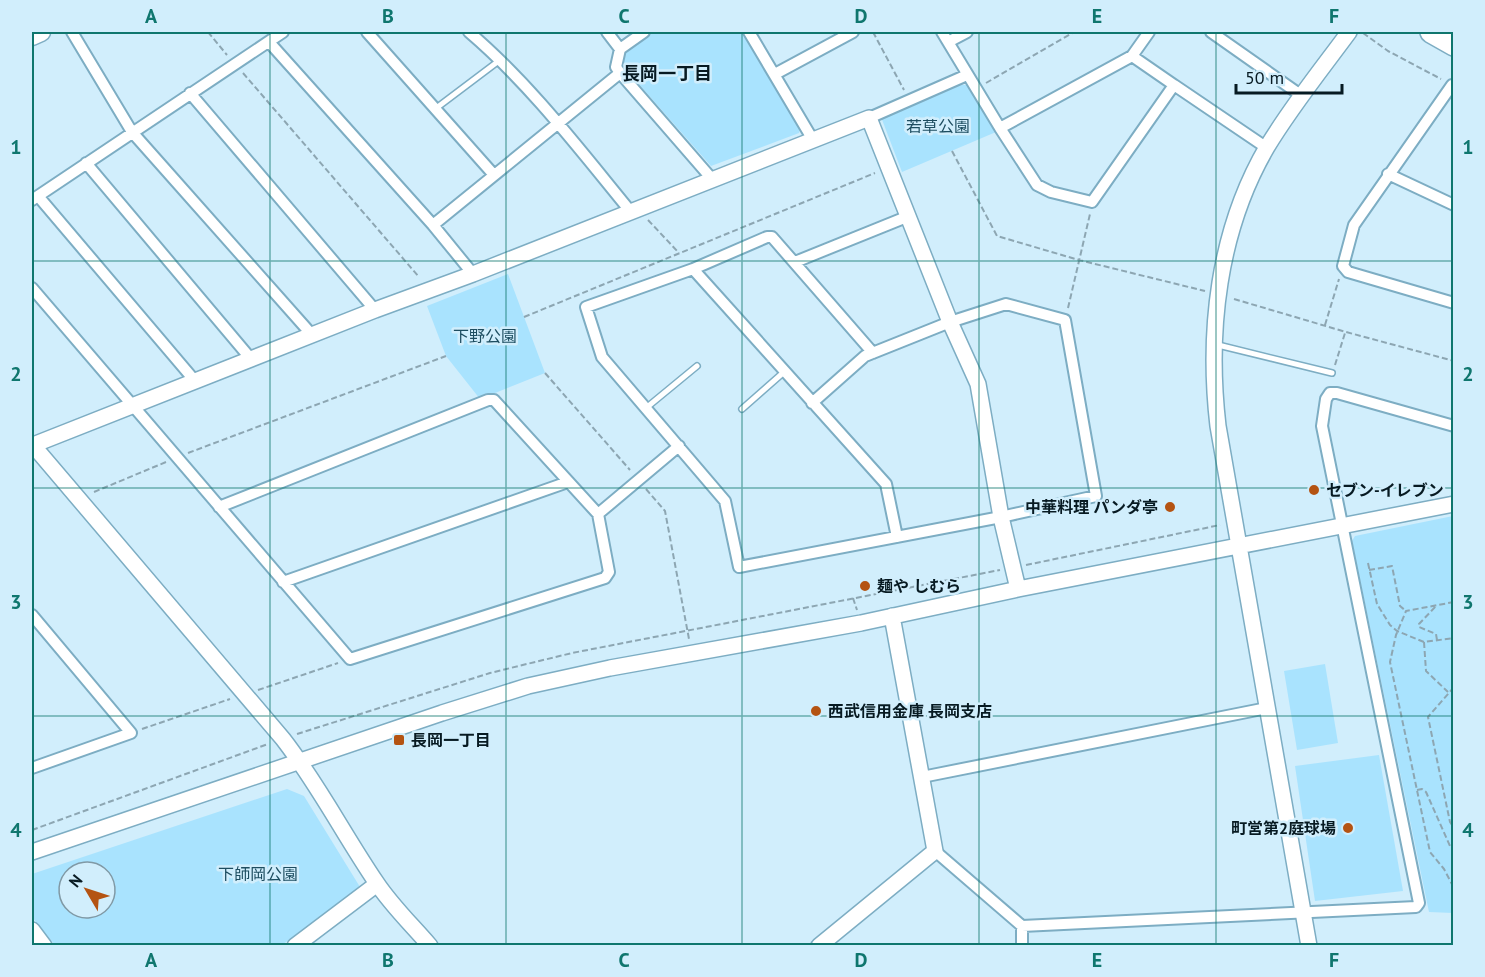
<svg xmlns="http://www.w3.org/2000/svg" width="1485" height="977" viewBox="0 0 1485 977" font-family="'PT Sans','Noto Sans JP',sans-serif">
  <rect width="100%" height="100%" fill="#d1eefc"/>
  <path fill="#a9e3fe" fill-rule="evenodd" d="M 652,32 L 744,32 L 801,127 L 799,133 L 711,166 L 621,64 C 622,48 641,40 652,32 Z
    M 961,85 L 968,85 L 996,132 L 902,172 L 881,117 Z
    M 508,274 L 545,373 L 480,399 L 446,356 L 427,306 Z
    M 1453,516 L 1453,913 L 1429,912 L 1352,541 L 1355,536 Z
    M 1325,664 L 1338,743 L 1297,750 L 1284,671 Z
    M 1379,755 L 1403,891 L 1315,901 L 1295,766 Z
    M 287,789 L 304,796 L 360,887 L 282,945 L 55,945 L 32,917 L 32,874 ZM 69,872 L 105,872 L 105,908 L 69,908 Z"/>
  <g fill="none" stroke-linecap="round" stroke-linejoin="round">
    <defs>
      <path id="lane" d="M 435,109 L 500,60
        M 1218,345 L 1332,373
        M 646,408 L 697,366
        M 742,409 L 784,372"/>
      <path id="street" d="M 72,32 L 132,132 L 313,336
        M 367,32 L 494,175
        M 469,32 C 530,84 580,150 631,212
        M 607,32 L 620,49
        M 749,32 L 813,140
        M 942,32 L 1000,128 L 1037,185 L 1051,192 L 1092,202 L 1174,85 L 1267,148
        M 1211,32 L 1302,96
        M 269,42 L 433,225 L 473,274
        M 948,42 L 967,32
        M 1132,56 L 1149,32
        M 620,73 L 712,179
        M 775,74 L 853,32
        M 1454,85 L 1452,85 L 1354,225 L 1343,266 L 1348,272 L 1454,303
        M 190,93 L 375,310
        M 869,118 L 967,75
        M 1000,128 L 1132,56 L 1174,85
        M 86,163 L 251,359
        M 1388,174 L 1454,205
        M 38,196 L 195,381
        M 32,200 L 283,32
        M 433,225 L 620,73 L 616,67 L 620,49 L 644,32
        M 795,262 L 909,216
        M 693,269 L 886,484 L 897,537
        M 32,288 L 350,659 L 605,578 L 609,572 L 598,514 L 494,400 L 488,400 L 219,507
        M 812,403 L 865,356 L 950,322 L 1006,304 L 1065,320 L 1096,496 L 1001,517 L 739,567 L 725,501 L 602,357 L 586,307 L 693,269 L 767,237 L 772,237 L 873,353
        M 598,514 L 679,446
        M 283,582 L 568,482
        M 32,615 L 131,733 L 32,768
        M 922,777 L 1267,708
        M 935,851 L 1022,926 L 1416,907 L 1419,903 L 1322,426 L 1326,399 L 1330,393 L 1337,393 L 1454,426
        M 1022,946 L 1022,926"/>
      <path id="secondary" d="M 32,444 L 283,739 C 318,784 344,835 376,882 C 391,905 412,925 430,946
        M 33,445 L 375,310 L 473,274 L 869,118 L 950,322 L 978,384 L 1001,517 L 1018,589
        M 32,852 L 442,713 L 528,686 L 610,668 L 861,623 L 1018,589 L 1454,504
        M 32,930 L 44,946
        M 295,946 L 377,884
        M 819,946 L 935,851 L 892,616
        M 1309,946 L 1218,426 C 1207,332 1218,231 1267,147 C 1291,107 1321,70 1349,32"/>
      <path id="primary" d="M 32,36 L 41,32"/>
      <path id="highway" d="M 1431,32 L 1454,45"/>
    </defs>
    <use href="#lane" stroke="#7dadc3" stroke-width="8"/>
    <use href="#street" stroke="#7dadc3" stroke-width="14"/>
    <use href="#secondary" stroke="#7dadc3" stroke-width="18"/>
    <use href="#primary" stroke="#7dadc3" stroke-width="21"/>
    <use href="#highway" stroke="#7dadc3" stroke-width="24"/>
    <path stroke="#8da6b2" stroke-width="2" stroke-dasharray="6 3" stroke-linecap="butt" d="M 208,32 L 227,55
      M 873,32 L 904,90
      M 1363,33 L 1388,51 L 1441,79
      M 243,73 L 419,277
      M 986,83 L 1074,32
      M 952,151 L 997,236 L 1079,260 L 1205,291
      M 648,220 L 679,253
      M 1234,299 L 1346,332 L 1454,361
      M 1068,308 L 1090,214
      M 524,317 L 875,173
      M 1325,325 L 1339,279
      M 1335,365 L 1345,333
      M 545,373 L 630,470
      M 188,453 L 446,356
      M 646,489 L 665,511 L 689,639
      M 94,492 L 166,462
      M 1368,563 L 1377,604 L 1390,625 L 1397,631 L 1424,642 L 1454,638
      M 1026,565 L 1220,525
      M 1369,570 L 1392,566 L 1400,606 L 1406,611
      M 853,598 L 857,610
      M 1454,602 L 1406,611 L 1396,635 L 1390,662 L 1430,852 L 1444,869 L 1454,888
      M 1437,640 L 1436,634 L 1419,627 L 1419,624 L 1437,605
      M 1424,642 L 1426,671 L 1448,692
      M 1454,687 L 1428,717 L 1450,822 L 1454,828
      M 258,690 L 338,663
      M 142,729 L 230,699
      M 297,734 L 490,673 L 572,653 L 1000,570
      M 1417,790 L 1422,789 L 1426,792 L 1450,846 L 1454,844
      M 32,830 L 268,744"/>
    <use href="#lane" stroke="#fff" stroke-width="5"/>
    <use href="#street" stroke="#fff" stroke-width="10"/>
    <use href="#secondary" stroke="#fff" stroke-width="15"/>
    <use href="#primary" stroke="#fff" stroke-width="18"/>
    <use href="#highway" stroke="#fff" stroke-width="21"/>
  </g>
  <path fill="none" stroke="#0f766e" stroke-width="1.5" stroke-opacity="0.55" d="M 270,32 L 270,946M 506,32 L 506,946M 742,32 L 742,946M 979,32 L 979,946M 1216,32 L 1216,946M 32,261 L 1454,261M 32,488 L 1454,488M 32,716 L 1454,716"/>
  <g fill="#b45312" stroke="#d1eefc" stroke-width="2">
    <circle cx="1314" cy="490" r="6"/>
    <circle cx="1170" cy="507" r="6"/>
    <circle cx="865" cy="586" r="6"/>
    <circle cx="816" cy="711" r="6"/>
    <rect x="393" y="734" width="12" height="12" rx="3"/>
    <circle cx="1348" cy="828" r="6"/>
  </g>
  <g text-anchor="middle" stroke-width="5" stroke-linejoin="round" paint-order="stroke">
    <g font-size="16" fill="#1d4d60" stroke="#d1eefc">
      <text x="938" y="132">若草公園</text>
      <text x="485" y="342">下野公園</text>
      <text x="258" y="880">下師岡公園</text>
    </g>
    <g font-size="16" font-weight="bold" fill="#071a22" stroke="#d1eefc" text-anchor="start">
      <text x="1326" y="496">セブン-イレブン</text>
      <text x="1158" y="513" text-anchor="end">中華料理 パンダ亭</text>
      <text x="877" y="592">麺や しむら</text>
      <text x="828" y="717">西武信用金庫 長岡支店</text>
      <text x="411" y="746">長岡一丁目</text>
      <text x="1336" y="834" text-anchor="end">町営第2庭球場</text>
    </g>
    <g font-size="18" font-weight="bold" fill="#071a22" stroke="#d1eefc">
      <text x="667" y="80">長岡一丁目</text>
    </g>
  </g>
  <rect width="1485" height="977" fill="none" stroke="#d1eefc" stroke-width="66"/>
  <g transform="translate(87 890) rotate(309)"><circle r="28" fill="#d1eefc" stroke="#8099a5" stroke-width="1.5"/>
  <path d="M0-4.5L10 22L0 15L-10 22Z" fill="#b45312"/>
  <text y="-9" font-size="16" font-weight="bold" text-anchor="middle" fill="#071a22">N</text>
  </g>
  <path d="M1236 84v9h106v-9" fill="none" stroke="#071a22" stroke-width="3"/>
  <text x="1245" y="84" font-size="18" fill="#071a22" stroke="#d1eefc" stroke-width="4.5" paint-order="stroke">50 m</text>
  <rect x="33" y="33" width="1419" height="911" fill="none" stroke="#0f766e" stroke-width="2"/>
  <g font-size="20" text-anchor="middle" font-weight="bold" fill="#0f766e">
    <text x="151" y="23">A</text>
    <text x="388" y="23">B</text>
    <text x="624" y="23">C</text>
    <text x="861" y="23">D</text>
    <text x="1097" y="23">E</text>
    <text x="1334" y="23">F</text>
    <text x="16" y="154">1</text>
    <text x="1468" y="154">1</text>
    <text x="16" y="381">2</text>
    <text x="1468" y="381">2</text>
    <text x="16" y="609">3</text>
    <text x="1468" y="609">3</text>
    <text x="16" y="837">4</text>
    <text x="1468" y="837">4</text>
    <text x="151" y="967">A</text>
    <text x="388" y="967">B</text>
    <text x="624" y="967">C</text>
    <text x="861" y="967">D</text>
    <text x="1097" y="967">E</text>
    <text x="1334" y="967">F</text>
  </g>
</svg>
